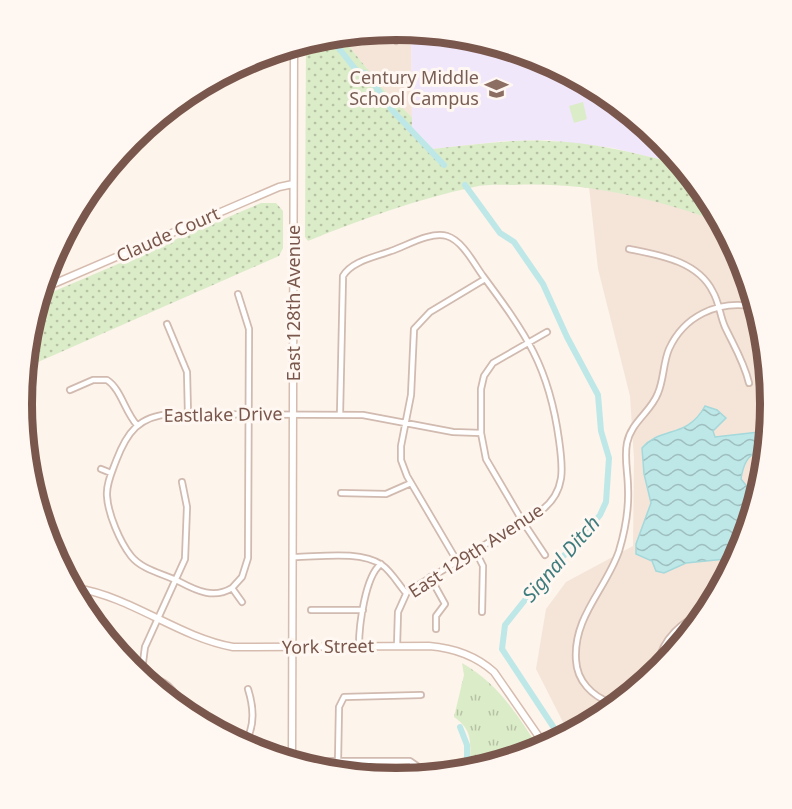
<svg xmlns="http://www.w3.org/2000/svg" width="792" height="809" viewBox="0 0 792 809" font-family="'Noto Sans',sans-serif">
  <defs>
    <pattern id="grass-dots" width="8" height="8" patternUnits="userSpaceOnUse" patternTransform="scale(1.5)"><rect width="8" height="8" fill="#dbecc8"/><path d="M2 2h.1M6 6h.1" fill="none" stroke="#b7c2a5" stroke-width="1.8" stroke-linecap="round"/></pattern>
    <pattern id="park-tufts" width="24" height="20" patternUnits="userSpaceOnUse" patternTransform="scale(1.5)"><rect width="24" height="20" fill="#dbecc8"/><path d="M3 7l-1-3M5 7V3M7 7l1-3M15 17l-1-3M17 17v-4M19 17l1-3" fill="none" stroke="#b7c2a5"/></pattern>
    <pattern id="water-waves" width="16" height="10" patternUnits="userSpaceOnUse" patternTransform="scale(1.5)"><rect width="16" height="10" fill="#bee7e8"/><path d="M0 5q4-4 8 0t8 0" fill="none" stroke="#9fbebe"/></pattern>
  </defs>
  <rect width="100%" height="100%" fill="#fdf4eb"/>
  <path fill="#f5e5d9" d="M 396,30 L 411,32 L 412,117 L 385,91 L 344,40 Z
    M 589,187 L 662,201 L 716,221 L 743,261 L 771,405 L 742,548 L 661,670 L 568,732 L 536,669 L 546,609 L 566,582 L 633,546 L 634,459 L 630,396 L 598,269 Z"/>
  <path fill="#f1e7fa" d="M 411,32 L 540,58 L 661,140 L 673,158 L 671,162 L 613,148 L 547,140 L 504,141 L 433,149 L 412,128 Z"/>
  <path fill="url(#grass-dots)" d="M 344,40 L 385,91 L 412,117 L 412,128 L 433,149 C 471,145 509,139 548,141 C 591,142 631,152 671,162 L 678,164 L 716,221 C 650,197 585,182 515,185 C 502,185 487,184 474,187 C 417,199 362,219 308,241 L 305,237 L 306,47 Z
    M 261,203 L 276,203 L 283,211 L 283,248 L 279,256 L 29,366 L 43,296 Z"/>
  <path fill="url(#park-tufts)" d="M 462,663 C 499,684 518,716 540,750 L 470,765 C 470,743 474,731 454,717 L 464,675 Z"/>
  <path fill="#dbecc8" d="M 583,102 L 587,119 L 574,123 L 569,106 Z"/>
  <path fill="url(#water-waves)" stroke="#a4d8da" stroke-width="1.5" d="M 705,406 L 717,410 L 726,418 L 713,431 L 715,437 L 759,432 L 767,426 L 762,451 C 747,453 743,466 741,479 L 753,494 L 742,548 L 736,558 L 686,563 L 664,573 L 656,571 L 652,561 L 636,554 L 636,544 L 651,503 L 644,474 L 642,448 C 661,426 687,439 705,406 Z"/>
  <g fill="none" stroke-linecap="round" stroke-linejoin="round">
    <path stroke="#bee7e8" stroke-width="6" d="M 334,42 L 356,70 L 367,74 L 392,110 L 444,165
      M 465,185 L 500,233 L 514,242 L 543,284 L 567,337 L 598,395 L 601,431 L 609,458 L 606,502 L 600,515 L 576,545 L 553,565 L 505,625 L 502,649 L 560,737
      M 460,727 L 467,745 L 467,765"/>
    <defs>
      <path id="street" d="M 383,32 L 396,41
        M 629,249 C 659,255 698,261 713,292 C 719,302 720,316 725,327 C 734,346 744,362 749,383
        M 238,294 L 249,329 L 248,558 L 242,577 L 232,588 L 242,602
        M 167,324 L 187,372 L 188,414
        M 70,390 L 93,380 L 107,380 C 121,389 125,412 137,425
        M 340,414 L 343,276 C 352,261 375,257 391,251 C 406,246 431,231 447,236 C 463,241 474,264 483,276 C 526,334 549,366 559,440 C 563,468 566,491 542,510 L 407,592 L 398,612 L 397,646
        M 101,469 L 111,473
        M 341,493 L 386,494 L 411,483
        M 41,506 L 58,544 L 60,564
        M 475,550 L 483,566 L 482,612
        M 545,555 L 523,522 L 486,459 L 481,433 L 481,389 L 484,376 L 493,363 L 547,332
        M 294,557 C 319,557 360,550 382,565 C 391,571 399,585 406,593
        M 457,561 L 407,476 L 401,460 L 401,446 L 411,395 L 414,329 L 430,312 L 485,279
        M 430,577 L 445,604 L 436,616 L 436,629
        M 232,588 C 214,599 197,591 180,582 C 164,574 142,570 131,556 C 120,542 108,514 107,496 C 106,484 112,472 116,461 C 127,432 139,416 171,414 L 363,415 L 453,432 L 481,433
        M 311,610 L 363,610
        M 359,646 C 359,626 365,576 381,564
        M 656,673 C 659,646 674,627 698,615
        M 142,676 C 159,679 172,683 178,701
        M 141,677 L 145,647 L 185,559 L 187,507 L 182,482
        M 611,703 C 592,696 577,681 576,660 C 573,617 606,589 619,551 C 625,531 629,509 628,488 C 628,473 624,458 627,443 C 631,422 651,412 658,393 C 664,379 663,363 669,349 C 684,316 717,301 751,306
        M 243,745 C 256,728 254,708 248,689
        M 303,761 L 410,761 L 427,773
        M 338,761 L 339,707 L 344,697 L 421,695"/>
      <path id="secondary" d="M 44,288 L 279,187 L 293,184
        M 76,588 C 132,597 178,637 233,647 L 429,646 C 454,648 475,655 494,672 L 546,747
        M 292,759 L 294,50"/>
    </defs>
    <use href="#street" stroke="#d1baaf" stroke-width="8"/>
    <use href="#secondary" stroke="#d6bcaf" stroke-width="9"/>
    <use href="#street" stroke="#fff" stroke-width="4.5"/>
    <use href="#secondary" stroke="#fff" stroke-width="6"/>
  </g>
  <defs>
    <symbol id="school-bare" viewBox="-9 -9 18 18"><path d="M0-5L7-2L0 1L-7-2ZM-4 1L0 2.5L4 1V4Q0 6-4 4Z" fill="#8d6e63" stroke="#fff8f2" stroke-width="2.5" paint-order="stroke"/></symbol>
  </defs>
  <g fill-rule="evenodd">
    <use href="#school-bare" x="480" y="72" width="33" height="33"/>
  </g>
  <g text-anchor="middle" stroke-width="6" stroke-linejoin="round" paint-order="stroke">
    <g font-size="18" fill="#785e54" stroke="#fff8f2" text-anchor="end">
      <text x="479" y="84">Century Middle<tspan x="479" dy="21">School Campus</tspan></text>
    </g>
    <g font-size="18" fill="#7a574c" stroke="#fff8f2">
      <text transform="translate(168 235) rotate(-24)" y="6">Claude Court</text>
      <text transform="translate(294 303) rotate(-90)" y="6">East 128th Avenue</text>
      <text transform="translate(223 415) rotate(-1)" y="6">Eastlake Drive</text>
      <text transform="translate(476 551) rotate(-33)" y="6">East 129th Avenue</text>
      <text transform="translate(328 647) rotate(-1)" y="6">York Street</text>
    </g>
    <g font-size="20" font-style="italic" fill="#3f7c7e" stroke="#fff8f2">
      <text transform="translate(561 559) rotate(-49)" y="7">Signal Ditch</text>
    </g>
  </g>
  <path d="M0 0H792V809H0ZM32 404a364 364 0 1 1 728 0a364 364 0 1 1-728 0Z" fill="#fff8f2" fill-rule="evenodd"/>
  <path fill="none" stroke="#7a574c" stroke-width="8" d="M32 404a364 364 0 1 1 728 0a364 364 0 1 1-728 0Z"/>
</svg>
